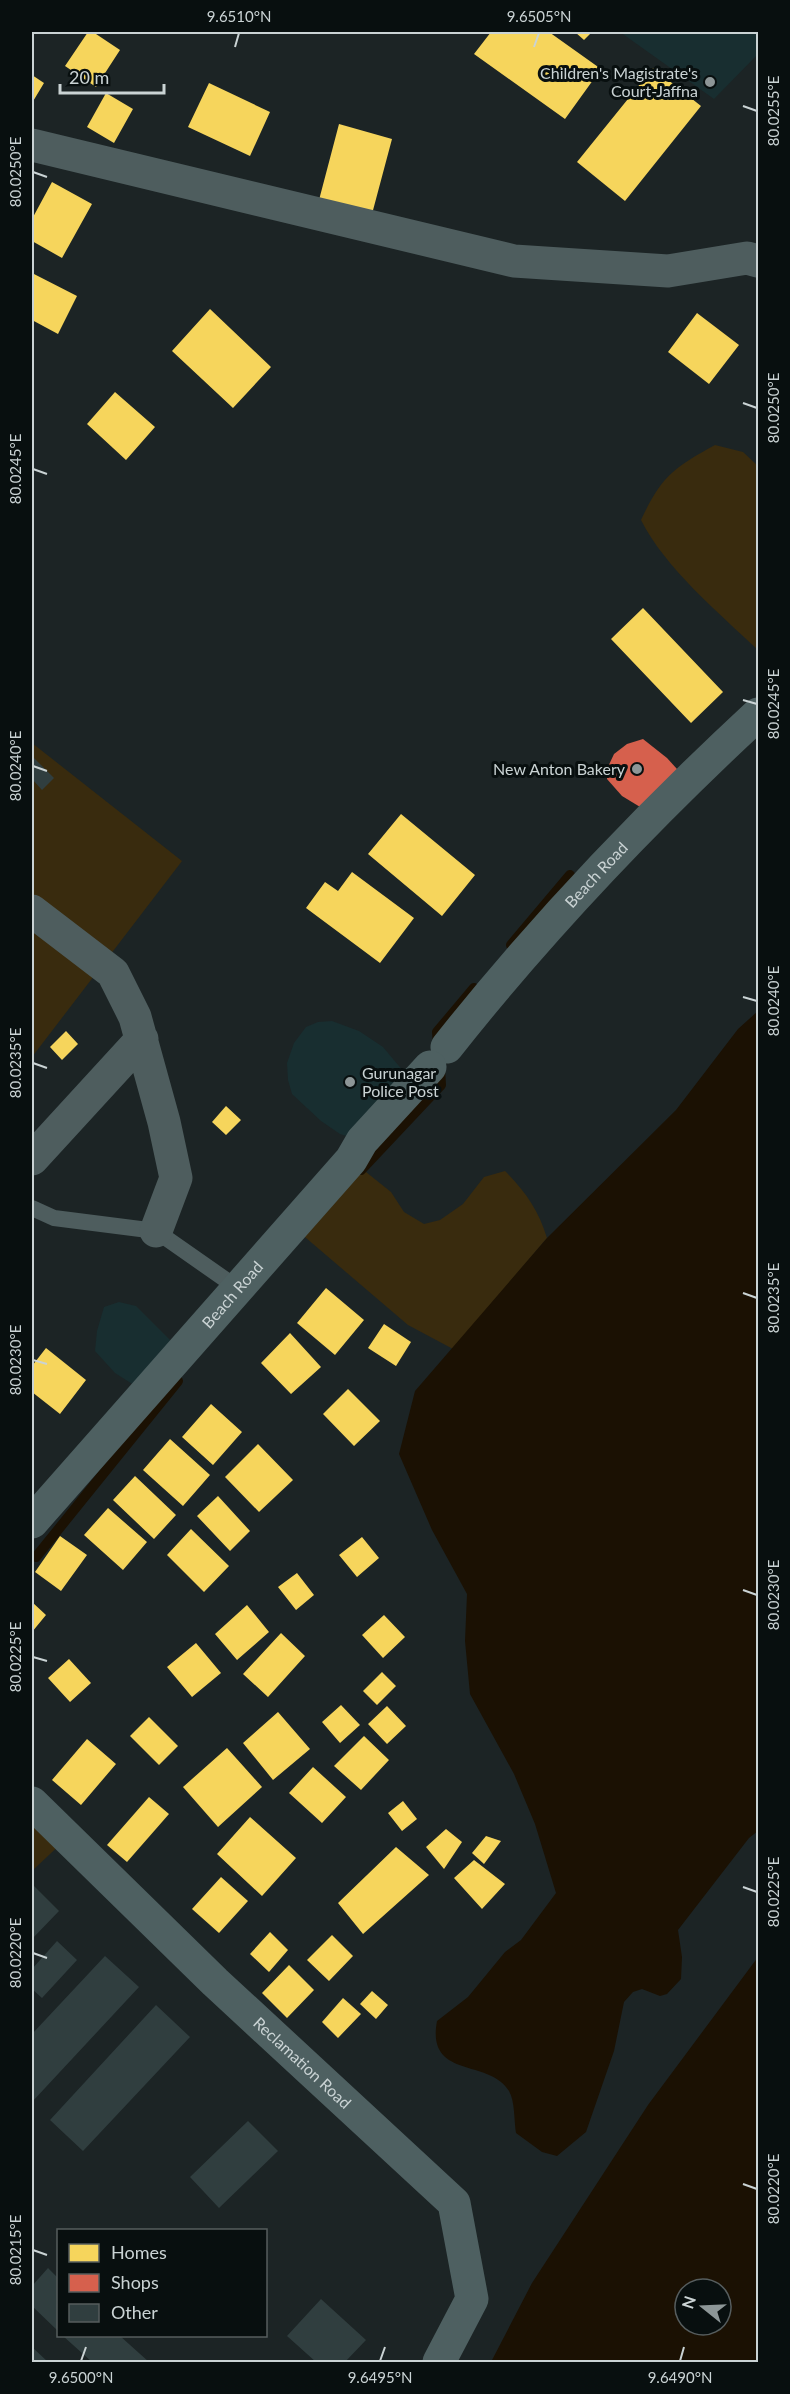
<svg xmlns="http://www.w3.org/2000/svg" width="790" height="2394" viewBox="0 0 790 2394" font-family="Lato,sans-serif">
  <rect width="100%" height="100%" fill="#1c2425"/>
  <path fill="#182e30" d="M 620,32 L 758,32 L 758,54 L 714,99 Z
    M 332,1021 L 359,1031 L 383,1047 L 414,1084 L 362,1141 L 340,1134 L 321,1121 L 292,1094 L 288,1080 L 287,1063 L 294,1043 L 306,1027 L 318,1022 Z
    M 119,1302 L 136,1306 L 181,1351 L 145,1392 L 115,1373 L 95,1351 L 97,1331 L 104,1307 Z"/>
  <path fill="#392b0e" d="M 715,445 L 743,452 L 758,466 L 758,650 C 719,613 665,568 641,520 C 661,477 673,468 715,445 Z
    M 32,743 L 182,861 L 32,1057 Z
    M 351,1160 L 391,1192 L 404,1212 L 424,1224 L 440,1220 L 463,1204 L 484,1177 L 505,1171 C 525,1191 539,1211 547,1238 L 453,1349 L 408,1325 L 292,1226 Z
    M 32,1803 L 67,1838 L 32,1871 Z"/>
  <path fill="#1b1103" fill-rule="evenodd" d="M 758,1011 L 758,1831 L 749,1838 L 678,1930 L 682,1957 L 681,1979 L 667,1994 L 660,1996 L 642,1989 L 633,1992 L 624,2002 L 614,2051 L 586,2132 L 557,2156 L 542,2152 L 516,2133 C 514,2121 515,2101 509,2091 C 489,2058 426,2080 437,2021 L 468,1997 L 505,1952 L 521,1940 L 556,1893 L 535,1824 L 514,1774 L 470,1694 L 465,1641 L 467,1594 L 432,1530 L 399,1454 L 415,1391 L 547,1238 L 676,1110 L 738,1029 Z
    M 758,1957 L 758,2362 L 491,2362 L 532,2283 L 648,2105 ZM 685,2289 L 721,2289 L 721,2325 L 685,2325 Z"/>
  <path fill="#f6d55c" d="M 88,32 L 93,32 L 120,50 L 96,87 L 65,66 Z
    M 491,32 L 549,32 L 601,69 L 565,119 L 474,54 Z
    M 575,32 L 592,32 L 584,40 Z
    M 653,68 L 701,106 L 625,201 L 577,162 Z
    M 32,75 L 44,83 L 32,103 Z
    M 209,83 L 270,112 L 250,156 L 188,127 Z
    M 106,93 L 133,109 L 114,143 L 87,127 Z
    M 339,124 L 392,139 L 372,214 L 319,200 Z
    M 52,182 L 92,204 L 62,258 L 32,241 L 32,219 Z
    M 32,273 L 77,296 L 58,334 L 32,320 Z
    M 210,309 L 271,367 L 233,408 L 172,351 Z
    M 697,313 L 739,345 L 709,384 L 668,352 Z
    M 115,392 L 155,427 L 126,460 L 87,424 Z
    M 643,608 L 723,692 L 691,723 L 611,639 Z
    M 401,814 L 475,875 L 442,916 L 368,854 Z
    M 352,872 L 414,918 L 380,963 L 306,908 L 325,882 L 338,891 Z
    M 66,1031 L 78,1044 L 62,1060 L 50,1047 Z
    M 226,1106 L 241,1120 L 226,1135 L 212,1122 Z
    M 326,1288 L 364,1320 L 335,1355 L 297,1323 Z
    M 384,1324 L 411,1342 L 396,1366 L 368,1348 Z
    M 290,1333 L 321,1367 L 291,1394 L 261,1363 Z
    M 46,1348 L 86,1380 L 60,1414 L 32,1392 L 32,1366 Z
    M 348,1389 L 380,1421 L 354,1446 L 323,1414 Z
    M 211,1404 L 242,1432 L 213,1465 L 182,1437 Z
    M 170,1439 L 210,1475 L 183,1506 L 143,1470 Z
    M 258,1444 L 293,1480 L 259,1512 L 225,1477 Z
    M 135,1476 L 176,1515 L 154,1539 L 113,1500 Z
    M 218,1496 L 250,1531 L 230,1551 L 197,1516 Z
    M 108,1508 L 147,1542 L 123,1570 L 84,1535 Z
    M 191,1529 L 229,1566 L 204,1592 L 167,1555 Z
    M 60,1536 L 87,1555 L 61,1591 L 35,1572 Z
    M 362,1537 L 379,1558 L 357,1577 L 339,1555 Z
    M 297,1573 L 314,1595 L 296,1610 L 278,1587 Z
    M 32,1602 L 46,1615 L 32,1632 Z
    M 247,1605 L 269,1632 L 237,1660 L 215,1634 Z
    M 384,1615 L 405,1637 L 383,1658 L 362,1635 Z
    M 281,1633 L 305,1656 L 268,1697 L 243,1674 Z
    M 196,1643 L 221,1673 L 192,1697 L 167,1667 Z
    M 69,1659 L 91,1683 L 70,1702 L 48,1678 Z
    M 382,1672 L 396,1686 L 377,1705 L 363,1691 Z
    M 341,1705 L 360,1725 L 340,1743 L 322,1722 Z
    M 387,1706 L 406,1726 L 387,1744 L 368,1724 Z
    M 278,1712 L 310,1749 L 273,1780 L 243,1743 Z
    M 149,1717 L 178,1746 L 159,1765 L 130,1736 Z
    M 364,1736 L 389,1760 L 361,1790 L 334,1766 Z
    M 87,1739 L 116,1764 L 81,1805 L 52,1780 Z
    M 227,1748 L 262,1787 L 218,1827 L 183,1787 Z
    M 313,1767 L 346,1797 L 322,1823 L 289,1793 Z
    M 149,1797 L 169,1814 L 127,1862 L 107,1845 Z
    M 403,1801 L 417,1819 L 402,1831 L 388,1813 Z
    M 250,1817 L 296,1858 L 262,1896 L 217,1854 Z
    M 446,1829 L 462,1842 L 444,1869 L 426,1847 Z
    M 486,1836 L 501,1841 L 484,1864 L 472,1853 Z
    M 396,1847 L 429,1875 L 363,1934 L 338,1903 Z
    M 474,1860 L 505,1884 L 482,1909 L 454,1878 Z
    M 221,1877 L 248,1901 L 219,1933 L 192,1909 Z
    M 270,1932 L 288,1950 L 269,1972 L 250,1954 Z
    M 332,1935 L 353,1956 L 329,1981 L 307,1960 Z
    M 289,1965 L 314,1990 L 287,2018 L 262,1993 Z
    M 372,1991 L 388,2005 L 376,2019 L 360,2004 Z
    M 343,1998 L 361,2014 L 338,2038 L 322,2022 Z"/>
  <path fill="#d6604d" d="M 643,739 L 667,758 L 687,780 L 655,816 L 622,796 L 607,779 L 607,769 L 614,754 L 627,744 Z"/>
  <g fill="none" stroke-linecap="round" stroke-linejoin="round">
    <path stroke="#1b1103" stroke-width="10" d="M 511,945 L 570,875
      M 438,1046 L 437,1032 L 474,988
      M 361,1170 L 441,1085 L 440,1068
      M 32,1556 L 36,1557 L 178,1381"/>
  </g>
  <path fill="#303e3f" d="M 32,756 L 54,778 L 42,790 L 32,779 Z
    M 32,1884 L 59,1911 L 32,1939 Z
    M 57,1941 L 77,1960 L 42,1998 L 32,1989 L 32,1969 Z
    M 105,1956 L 139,1987 L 32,2102 L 32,2034 Z
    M 156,2005 L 190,2037 L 83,2151 L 50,2120 Z
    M 248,2121 L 278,2151 L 219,2208 L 190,2177 Z
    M 48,2268 L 58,2278 L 58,2331 L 32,2306 L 32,2286 Z
    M 321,2299 L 366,2340 L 345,2362 L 316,2362 L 287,2336 Z
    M 63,2336 L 120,2336 L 149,2362 L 92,2362 Z
    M 32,2347 L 48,2362 L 32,2362 Z"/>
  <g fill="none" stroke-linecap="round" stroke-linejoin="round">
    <path stroke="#4e5d5e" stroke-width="16" d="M 32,1208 L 54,1218 L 156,1231 L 236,1287"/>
    <path stroke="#4e5d5e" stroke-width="33" d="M 32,145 L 514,261 L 668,271 L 747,258 L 758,261
      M 32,911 L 113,973 L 135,1017 L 164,1122 L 176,1178 L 156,1231
      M 32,1159 L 142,1039"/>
    <g stroke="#4e6061" stroke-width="33">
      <path id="s1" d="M 447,1047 C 541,928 647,817 758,714"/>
      <path id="s2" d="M 32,1522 L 351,1160 L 362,1141 L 430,1067"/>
      <path id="s3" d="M 32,1803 L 215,1982 L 454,2203 L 472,2299 L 439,2362"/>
    </g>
  </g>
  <path fill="none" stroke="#cad3d4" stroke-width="2" d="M 235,47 L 239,33M 534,47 L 539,33M 743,106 L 757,111M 33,172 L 47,177M 743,403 L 757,408M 33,469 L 47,474M 743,700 L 757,704M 33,766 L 47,771M 743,997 L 757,1001M 33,1063 L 47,1068M 743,1293 L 757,1298M 33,1360 L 47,1364M 743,1590 L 757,1595M 33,1657 L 47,1661M 743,1887 L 757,1892M 33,1953 L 47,1958M 743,2184 L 757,2189M 33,2250 L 47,2255M 81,2361 L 86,2347M 380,2361 L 385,2347M 680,2361 L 684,2347"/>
  <g fill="#8d9697" stroke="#080f0f" stroke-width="2">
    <circle cx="710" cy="82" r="6"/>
    <circle cx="637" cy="769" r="6"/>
    <circle cx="350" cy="1082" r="6"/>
  </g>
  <g text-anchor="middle" stroke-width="6" stroke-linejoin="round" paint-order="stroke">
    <g font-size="16" fill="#cad3d4" stroke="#080f0f" text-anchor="end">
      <text x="698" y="79">Children's Magistrate's<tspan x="698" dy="18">Court-Jaffna</tspan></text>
      <text x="625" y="775">New Anton Bakery</text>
      <text x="362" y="1079" text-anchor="start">Gurunagar<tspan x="362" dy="18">Police Post</tspan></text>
    </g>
    <g font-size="16" fill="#cad3d4" stroke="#080f0f">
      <text dy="6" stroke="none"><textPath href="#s1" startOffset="228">Beach Road</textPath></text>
      <text dy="6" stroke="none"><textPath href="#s2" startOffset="303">Beach Road</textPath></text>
      <text dy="6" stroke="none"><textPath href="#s3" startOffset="375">Reclamation Road</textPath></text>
    </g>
  </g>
  <rect width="790" height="2394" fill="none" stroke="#080f0f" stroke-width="66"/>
  <rect x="57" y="2229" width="210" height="108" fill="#080f0f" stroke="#565d5e" stroke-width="1.5"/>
  <rect x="69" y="2244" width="30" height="18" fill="#f6d55c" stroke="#565d5e" stroke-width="1.5"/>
  <text x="111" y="2259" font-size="18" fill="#cad3d4">Homes</text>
  <rect x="69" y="2274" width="30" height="18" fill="#d6604d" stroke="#565d5e" stroke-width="1.5"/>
  <text x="111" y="2289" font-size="18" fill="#cad3d4">Shops</text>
  <rect x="69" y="2304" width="30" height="18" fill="#303e3f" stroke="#565d5e" stroke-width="1.5"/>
  <text x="111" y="2319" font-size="18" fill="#cad3d4">Other</text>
  <g transform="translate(703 2307) rotate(288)"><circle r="28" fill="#080f0f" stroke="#565d5e" stroke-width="1.5"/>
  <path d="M0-4.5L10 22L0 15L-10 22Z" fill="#8d9697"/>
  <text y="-9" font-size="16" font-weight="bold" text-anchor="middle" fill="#cad3d4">N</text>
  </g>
  <path d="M60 84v9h104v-9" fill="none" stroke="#cad3d4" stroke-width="3"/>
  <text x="69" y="84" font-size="18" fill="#cad3d4" stroke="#080f0f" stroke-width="4.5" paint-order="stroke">20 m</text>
  <rect x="33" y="33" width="724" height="2328" fill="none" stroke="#cad3d4" stroke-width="2"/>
  <g font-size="15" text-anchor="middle" fill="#cad3d4">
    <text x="239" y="22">9.6510°N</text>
    <text x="539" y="22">9.6505°N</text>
    <text transform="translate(774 111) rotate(-90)" y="5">80.0255°E</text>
    <text transform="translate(16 172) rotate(-90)" y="5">80.0250°E</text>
    <text transform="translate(774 408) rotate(-90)" y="5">80.0250°E</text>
    <text transform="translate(16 469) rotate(-90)" y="5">80.0245°E</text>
    <text transform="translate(774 704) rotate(-90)" y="5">80.0245°E</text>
    <text transform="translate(16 766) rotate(-90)" y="5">80.0240°E</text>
    <text transform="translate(774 1001) rotate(-90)" y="5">80.0240°E</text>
    <text transform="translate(16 1063) rotate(-90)" y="5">80.0235°E</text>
    <text transform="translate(774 1298) rotate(-90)" y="5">80.0235°E</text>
    <text transform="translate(16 1360) rotate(-90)" y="5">80.0230°E</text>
    <text transform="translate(774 1595) rotate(-90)" y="5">80.0230°E</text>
    <text transform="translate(16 1657) rotate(-90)" y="5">80.0225°E</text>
    <text transform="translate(774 1892) rotate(-90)" y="5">80.0225°E</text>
    <text transform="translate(16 1953) rotate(-90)" y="5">80.0220°E</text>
    <text transform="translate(774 2189) rotate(-90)" y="5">80.0220°E</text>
    <text transform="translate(16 2250) rotate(-90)" y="5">80.0215°E</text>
    <text x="81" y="2383">9.6500°N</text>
    <text x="380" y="2383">9.6495°N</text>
    <text x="680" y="2383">9.6490°N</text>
  </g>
</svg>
